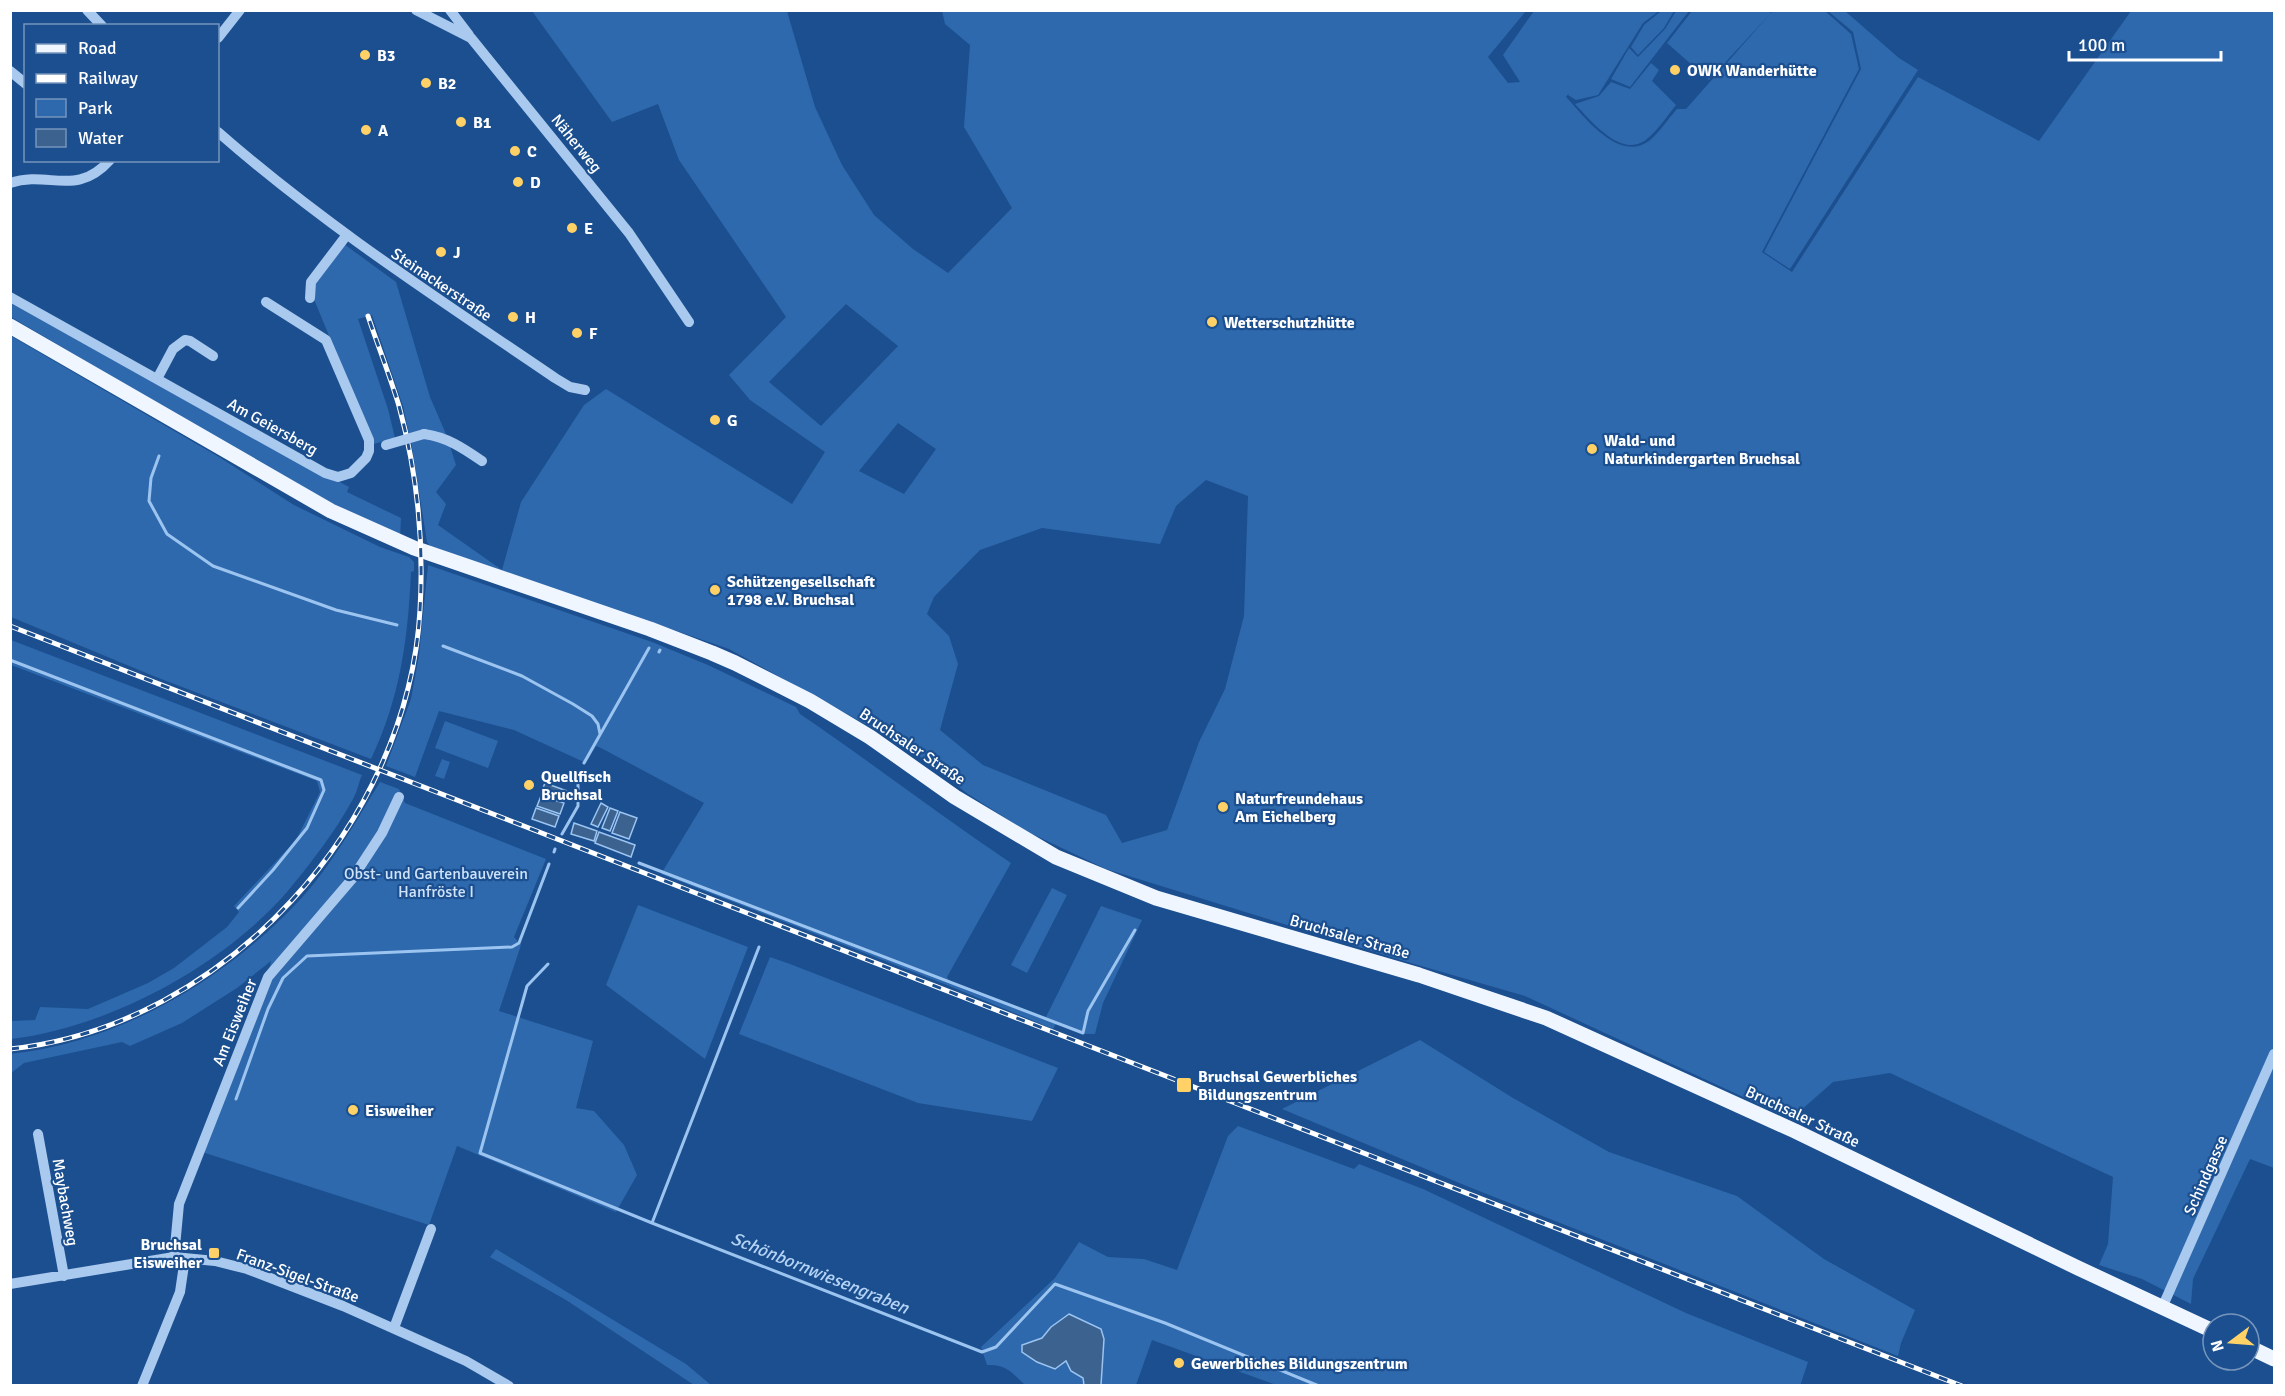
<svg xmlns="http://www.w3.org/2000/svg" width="2285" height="1396" viewBox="0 0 2285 1396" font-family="Signika,sans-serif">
  <rect width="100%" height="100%" fill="#1b4f8f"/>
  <path fill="#2e69ad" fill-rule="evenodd" d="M 1768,10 L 1771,13 L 1774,10 L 1825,11 L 1851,34 L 1859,69 L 1762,252 L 1792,272 L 1918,77 L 2039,141 L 2131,11 L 2274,11 L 2274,1168 L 2250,1159 L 2193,1279 L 2191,1304 L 2142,1279 L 2099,1265 L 2108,1244 L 2113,1177 L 1890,1073 L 1833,1082 L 1791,1119 L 1525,996 L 1404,961 L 1106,869 L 1026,831 L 968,794 L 909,748 L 729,649 L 430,546 L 427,542 L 411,441 L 424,437 L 449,443 L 456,465 L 436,492 L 446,504 L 438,525 L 502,570 L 521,502 L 584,405 L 606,389 L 792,504 L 825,452 L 750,400 L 729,375 L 786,317 L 679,160 L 658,104 L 612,122 L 532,11 L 787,11 L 815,107 L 842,165 L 874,215 L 913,249 L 948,273 L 1012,208 L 964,127 L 970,45 L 945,24 L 942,11 L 1526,11 L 1488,57 L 1508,83 L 1520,82 L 1503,55 L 1534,11 L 1659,11 L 1643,23 L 1598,95 L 1576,100 L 1568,95 L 1569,93 L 1566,97 C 1584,116 1618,163 1649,141 C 1659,133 1668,119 1677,109 L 1686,109 L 1770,14 L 1709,80 L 1667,43 L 1692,11 ZM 846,304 L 898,346 L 821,426 L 769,382 ZM 898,423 L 936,449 L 904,494 L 859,471 ZM 1206,480 L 1248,496 L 1244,616 L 1225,689 L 1199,742 L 1167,830 L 1122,843 L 1106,815 L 983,765 L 940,730 L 958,664 L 949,636 L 927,614 L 934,597 L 980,550 L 1042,528 L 1160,544 L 1176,506 Z
    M 1661,11 L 1674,11 L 1664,28 L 1638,55 L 1631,47 L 1644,25 Z
    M 1676,11 L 1689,11 L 1630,87 L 1611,79 L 1629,48 L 1638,57 L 1665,29 Z
    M 1828,11 L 1845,11 L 1899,58 L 1918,70 L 1790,269 L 1764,252 L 1861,69 L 1853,32 Z
    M 1651,63 L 1659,70 L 1652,81 L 1676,105 C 1667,116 1659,129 1648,138 C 1623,161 1591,121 1575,104 L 1599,96 L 1611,82 L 1630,89 Z
    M 344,244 L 396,282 L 430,397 L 446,434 L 425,430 L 409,434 L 403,406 L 372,315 L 358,319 L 388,409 L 395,438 L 374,444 L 313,297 L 314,285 Z
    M 10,303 L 349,487 L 347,492 L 401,518 L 400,538 L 350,517 L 11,317 Z
    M 11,336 L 219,457 L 294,505 L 380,547 L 409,557 L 414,562 L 414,571 L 411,572 C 408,639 400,698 371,759 L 156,677 L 11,617 Z
    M 428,565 L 652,642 L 708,665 L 796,707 L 800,714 C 871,762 939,815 1011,863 L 947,977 L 949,981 L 1046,1017 L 1101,906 L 1142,920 L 1103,1003 L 1095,1034 L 1086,1034 L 1056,1024 L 1053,1029 L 947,985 L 661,874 L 704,803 L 601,748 L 596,746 L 586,763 L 514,730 L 439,711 L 415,777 L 386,766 L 411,699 L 419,655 Z
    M 11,640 L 362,775 C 358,784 358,790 353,799 C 335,832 311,863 287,892 C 223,966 107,1028 11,1039 L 11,1021 L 35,1020 L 40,1007 L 88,1009 L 148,983 L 174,968 L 227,927 L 239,912 L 234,906 L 296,840 L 320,792 L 317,781 L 11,665 Z
    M 445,721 L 498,741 L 488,768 L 435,748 Z
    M 442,759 L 450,762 L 444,779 L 435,776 Z
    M 380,782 L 399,789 L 405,803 L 546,859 L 514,937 L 521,945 L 499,1011 L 593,1041 L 576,1108 L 594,1111 L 624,1145 L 637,1175 L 616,1212 L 457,1146 L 429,1225 L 202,1152 L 264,992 L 271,961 L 237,988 L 182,1023 L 130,1046 L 122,1042 L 24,1063 L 11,1073 L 10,1054 C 119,1042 220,983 295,905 C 330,869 354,824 380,782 Z
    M 1052,888 L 1067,895 L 1027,973 L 1011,965 Z
    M 638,905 L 748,947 L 705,1059 L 606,985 Z
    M 770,957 L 790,964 L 1058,1068 L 1032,1121 L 918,1103 L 739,1034 Z
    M 1420,1040 L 1513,1098 L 1609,1152 L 1737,1196 L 1824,1259 L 1915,1310 L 1901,1343 L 1898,1356 L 1469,1187 L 1282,1109 Z
    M 1238,1126 L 1354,1169 L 1359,1164 L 1423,1189 L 1686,1313 L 1808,1362 L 1800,1386 L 1279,1386 L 1152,1340 L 1136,1385 L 1101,1385 L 1104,1339 L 1051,1327 L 1043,1338 L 1022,1345 L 1066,1361 L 1071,1371 L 1083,1378 L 1084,1385 L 1026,1386 C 1012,1373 1007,1364 987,1365 L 981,1347 L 1055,1278 L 1079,1242 L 1108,1257 L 1144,1259 L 1177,1270 L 1228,1136 Z
    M 496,1249 L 686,1364 L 711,1385 L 694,1385 L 566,1300 L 490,1257 Z"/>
  <path fill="#3c6290" stroke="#9cc4f0" stroke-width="1.5" d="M 545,783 L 567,791 L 564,801 L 541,793 Z
    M 541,796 L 564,803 L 560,814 L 537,806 Z
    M 601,803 L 608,807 L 598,827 L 591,824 Z
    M 536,808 L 559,816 L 555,827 L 532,819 Z
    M 610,808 L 618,811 L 610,831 L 602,828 Z
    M 620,812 L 637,818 L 629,839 L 612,833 Z
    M 574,823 L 597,831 L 594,841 L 571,834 Z
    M 599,832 L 635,845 L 631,857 L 595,843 Z
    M 1069,1314 L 1101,1329 L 1104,1339 L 1101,1385 L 1084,1385 L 1083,1378 L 1071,1371 L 1066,1361 L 1055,1369 L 1037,1362 L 1022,1352 L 1022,1345 L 1042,1338 L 1051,1327 Z"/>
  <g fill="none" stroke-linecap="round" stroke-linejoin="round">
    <path stroke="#9cc4f0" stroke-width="3" d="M 159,456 L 151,478 L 149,501 L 167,534 L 213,566 L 336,610 L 397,625
      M 443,646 L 522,676 L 573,704 L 592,716 L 598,724 L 600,734
      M 659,652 L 660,650
      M 10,660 L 321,780 L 324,790 L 307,828 L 273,870 L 238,908
      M 584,763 L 649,648
      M 562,834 L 578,806 L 578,777
      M 554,852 L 555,849
      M 639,863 L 1083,1033 L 1088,1011 L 1135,930
      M 548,964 L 527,986 L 480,1153 L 652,1223 L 982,1352 L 996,1347 L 1055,1284 L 1165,1323 L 1319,1386
      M 236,1099 L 268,1009 L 283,978 L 307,956 L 512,947 L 519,943 L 549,864
      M 652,1223 L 759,947"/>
    <path stroke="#a9c9ee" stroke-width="10" d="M 87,10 L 102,26
      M 416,10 L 471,38 L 629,233 L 689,322
      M 450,10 L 469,35
      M 218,38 L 240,10
      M 10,71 L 26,84
      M 218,132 C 324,225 439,299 555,378 L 570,387 L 585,390
      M 10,183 C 49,170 76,198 110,160
      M 10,297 L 325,473 L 338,477 L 351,473 L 366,458 L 369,451 L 369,440 L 326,340 L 266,302
      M 310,298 L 311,282 L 346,236
      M 157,379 L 173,349 L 185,340 L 190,341 L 213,356
      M 424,434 C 447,437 463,448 482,461
      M 38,1134 L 64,1276
      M 174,1257 L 179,1204 L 268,977 L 352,879 L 382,833 L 399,797
      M 10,1284 L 174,1257 L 215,1261 L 247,1269 L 343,1306 L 466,1361 L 509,1386
      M 2162,1308 L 2274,1054
      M 394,1328 L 431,1229
      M 142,1386 L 180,1292 L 185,1258"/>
    <path stroke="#f0f6ff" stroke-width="15" d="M 10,326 L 331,511 L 414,548 L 650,629 L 712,653 L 735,663 L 810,701 L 870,737 L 955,797 L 1056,857 L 1156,898 L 1419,975 L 1546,1018 L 1795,1131 L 2078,1268 L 2213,1331
      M 2249,1347 L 2274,1359"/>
    <defs>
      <path id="rail" d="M 10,626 L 1962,1386
        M 10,1049 C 226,1026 408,823 420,610 C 424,542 417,472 399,406 C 390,376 378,346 368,316"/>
    </defs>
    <use href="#rail" stroke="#fff" stroke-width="5"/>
    <use href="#rail" stroke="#1b4f8f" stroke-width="3" stroke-dasharray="9" stroke-linecap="butt"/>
    <path stroke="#a9c9ee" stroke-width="10" d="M 386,445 L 424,434"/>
  </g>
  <g fill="#ffd166" stroke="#1b4f8f" stroke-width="2">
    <circle cx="365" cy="55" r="6"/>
    <circle cx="1675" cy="70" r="6"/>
    <circle cx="426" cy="83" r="6"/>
    <circle cx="461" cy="122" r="6"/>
    <circle cx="366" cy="130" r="6"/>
    <circle cx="515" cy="151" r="6"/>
    <circle cx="518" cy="182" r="6"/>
    <circle cx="572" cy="228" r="6"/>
    <circle cx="441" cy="252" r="6"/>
    <circle cx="513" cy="317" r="6"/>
    <circle cx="1212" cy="322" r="6"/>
    <circle cx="577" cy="333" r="6"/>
    <circle cx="715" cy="420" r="6"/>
    <circle cx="1592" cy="449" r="6"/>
    <circle cx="715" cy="590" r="6"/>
    <circle cx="529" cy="785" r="6"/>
    <circle cx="1223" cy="807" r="6"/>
    <rect x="1176" y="1077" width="16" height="16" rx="3"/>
    <circle cx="353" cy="1110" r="6"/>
    <rect x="208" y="1247" width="12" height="12" rx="3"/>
    <circle cx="1179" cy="1363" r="6"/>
  </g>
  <g text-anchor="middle" stroke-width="4.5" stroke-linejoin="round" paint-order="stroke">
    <g font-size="16" font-weight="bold" fill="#fff" stroke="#1b4f8f" text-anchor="start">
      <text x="377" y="61">B3</text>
      <text x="1687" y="76">OWK Wanderhütte</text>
      <text x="438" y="89">B2</text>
      <text x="473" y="128">B1</text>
      <text x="378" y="136">A</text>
      <text x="527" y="157">C</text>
      <text x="530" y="188">D</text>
      <text x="584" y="234">E</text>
      <text x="453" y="258">J</text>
      <text x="525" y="323">H</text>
      <text x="1224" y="328">Wetterschutzhütte</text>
      <text x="589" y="339">F</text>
      <text x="727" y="426">G</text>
      <text x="1604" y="446">Wald- und<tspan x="1604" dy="18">Naturkindergarten Bruchsal</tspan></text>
      <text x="727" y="587">Schützengesellschaft<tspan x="727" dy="18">1798 e.V. Bruchsal</tspan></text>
      <text x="541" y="782">Quellfisch<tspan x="541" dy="18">Bruchsal</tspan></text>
      <text x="1235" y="804">Naturfreundehaus<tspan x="1235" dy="18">Am Eichelberg</tspan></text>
      <text x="1198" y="1082">Bruchsal Gewerbliches<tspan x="1198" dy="18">Bildungszentrum</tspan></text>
      <text x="365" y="1116">Eisweiher</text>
      <text x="202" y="1250" text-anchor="end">Bruchsal<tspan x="202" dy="18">Eisweiher</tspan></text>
      <text x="1191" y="1369">Gewerbliches Bildungszentrum</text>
    </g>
    <g font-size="16" fill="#fff" stroke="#1b4f8f">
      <text transform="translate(577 143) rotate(51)" y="6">Näherweg</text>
      <text transform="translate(442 284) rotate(34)" y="6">Steinackerstraße</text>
      <text transform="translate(273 426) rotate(29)" y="6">Am Geiersberg</text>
      <text transform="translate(913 746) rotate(34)" y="6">Bruchsaler Straße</text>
      <text transform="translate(1350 936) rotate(16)" y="6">Bruchsaler Straße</text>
      <text transform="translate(234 1022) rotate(-68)" y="6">Am Eisweiher</text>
      <text transform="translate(1803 1116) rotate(25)" y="6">Bruchsaler Straße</text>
      <text transform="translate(2205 1175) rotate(-66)" y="6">Schindgasse</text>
      <text transform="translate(66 1202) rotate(80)" y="6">Maybachweg</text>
      <text transform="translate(298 1275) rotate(20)" y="6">Franz-Sigel-Straße</text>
    </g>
    <g font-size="16" fill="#cfe3fa" stroke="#1b4f8f">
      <text x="436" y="879">Obst- und Gartenbauverein<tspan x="436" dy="18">Hanfröste I</tspan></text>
    </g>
    <g font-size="18" font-style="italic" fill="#b5d3f5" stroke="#1b4f8f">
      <text transform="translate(820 1273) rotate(22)" y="6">Schönbornwiesengraben</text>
    </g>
  </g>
  <rect width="2285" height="1396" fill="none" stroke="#ffffff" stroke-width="24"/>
  <rect x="24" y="24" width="195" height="138" fill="#1b4f8f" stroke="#7695bc" stroke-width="1.5"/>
  <rect x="36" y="44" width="30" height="9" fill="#f0f6ff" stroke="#7695bc" stroke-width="1.5"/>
  <text x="78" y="54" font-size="18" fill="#ffffff">Road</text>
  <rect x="36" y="74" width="30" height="9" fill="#ffffff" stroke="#7695bc" stroke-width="1.5"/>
  <text x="78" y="84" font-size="18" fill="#ffffff">Railway</text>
  <rect x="36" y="99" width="30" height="18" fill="#2e69ad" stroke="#7695bc" stroke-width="1.5"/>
  <text x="78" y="114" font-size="18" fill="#ffffff">Park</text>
  <rect x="36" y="129" width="30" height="18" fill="#3c6290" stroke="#7695bc" stroke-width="1.5"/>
  <text x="78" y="144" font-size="18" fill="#ffffff">Water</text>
  <g transform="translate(2231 1342) rotate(254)"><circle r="28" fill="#1b4f8f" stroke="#7695bc" stroke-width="1.5"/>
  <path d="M0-4.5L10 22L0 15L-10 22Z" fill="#ffd166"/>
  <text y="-9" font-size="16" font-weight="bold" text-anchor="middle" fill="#ffffff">N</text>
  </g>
  <path d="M2069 51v9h152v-9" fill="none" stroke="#ffffff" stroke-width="3"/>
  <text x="2078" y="51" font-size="18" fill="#ffffff" stroke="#1b4f8f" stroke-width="4.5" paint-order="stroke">100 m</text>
</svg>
